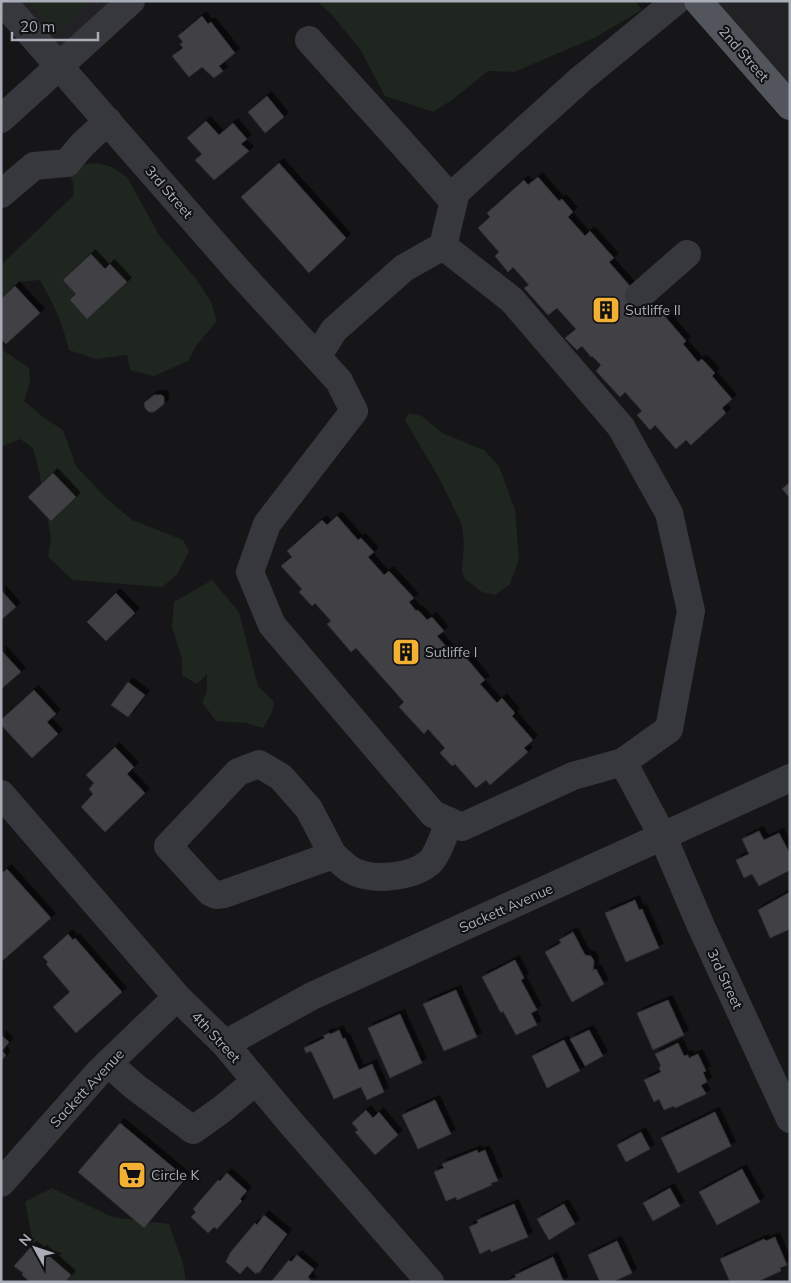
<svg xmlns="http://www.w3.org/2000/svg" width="791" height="1283" viewBox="0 0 791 1283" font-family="Mulish,sans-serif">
  <defs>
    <filter id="shadow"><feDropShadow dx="4.5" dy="-4.5" stdDeviation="0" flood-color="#0009"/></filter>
  </defs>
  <rect width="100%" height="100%" fill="#161618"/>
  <path fill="#222225" d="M 2,1 L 131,1 L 59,66 Z
    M 698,1 L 790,1 L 790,106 Z"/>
  <path fill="#1e261f" d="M 27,1 L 94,1 L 62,27 C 48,25 35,11 27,1 Z
    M 317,1 L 635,1 L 642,10 L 594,38 L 514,72 L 488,71 L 452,100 L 433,112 L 385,96 L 360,49 L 332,15 Z
    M 98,163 L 112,167 L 127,177 L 159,235 L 197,280 L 211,302 L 217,321 L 196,346 L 188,361 L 154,376 L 130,370 L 127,355 L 96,359 L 69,350 C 62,322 54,305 40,280 L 19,282 L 1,299 L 1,265 L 73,196 C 74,188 74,182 69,175 L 86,164 Z
    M 1,349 L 29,368 L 30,382 L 24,401 L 43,417 L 63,430 L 76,466 L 105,497 L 132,520 L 183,540 L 189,551 L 177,575 L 162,587 L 73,580 L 48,557 L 51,538 L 39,471 L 33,448 L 20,439 L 1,447 Z
    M 409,413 L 422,416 L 442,433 L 484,450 L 499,466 L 515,510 L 519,560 L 510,584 L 495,595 L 482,592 L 465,579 L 462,571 L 464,544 L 462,525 L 439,478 L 405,420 Z
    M 212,580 L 239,612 L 258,686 L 274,702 L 272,712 L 263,728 L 246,723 L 216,721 L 202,702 L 207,691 L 207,674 L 197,684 L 182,675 L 182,659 L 172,627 L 174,602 Z
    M 52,1188 L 112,1217 L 169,1224 L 183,1263 L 186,1282 L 64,1282 L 33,1242 L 25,1202 Z"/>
  <path fill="#404145" stroke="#303034" filter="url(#shadow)" d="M 202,16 L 208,24 L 211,22 L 235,53 L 219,66 L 223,71 L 214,78 L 202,67 L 189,77 L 172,56 L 183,48 L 180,44 L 183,42 L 178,36 Z
    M 267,96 L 284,117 L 265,133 L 248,112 Z
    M 206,121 L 219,135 L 233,123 L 247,139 L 241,144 L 249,151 L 214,180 L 195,160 L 202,154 L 187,138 Z
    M 279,163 L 346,238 L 309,273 L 241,197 Z
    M 538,177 L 559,201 L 562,199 L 573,212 L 568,217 L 585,236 L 590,231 L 614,258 L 609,262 L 657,317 L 662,313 L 686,341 L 683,344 L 698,362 L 702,359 L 715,373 L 712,376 L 732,399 L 722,408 L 726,413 L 691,445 L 686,440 L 676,449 L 655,425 L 650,430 L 637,415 L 642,411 L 625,392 L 620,397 L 596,371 L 601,365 L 592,356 L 591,357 L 582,346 L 577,350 L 565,338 L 576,329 L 557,308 L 548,315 L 524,288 L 529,285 L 513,267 L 508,272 L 495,256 L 499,252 L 478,228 L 490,217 L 487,213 L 524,180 L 528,185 Z
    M 91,254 L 105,269 L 110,264 L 127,282 L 87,319 L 70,300 L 76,294 L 63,280 Z
    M 15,286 L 40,313 L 6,344 L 1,339 L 1,299 Z
    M 154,395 L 162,395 L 164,397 L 164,404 L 154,412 L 149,412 L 145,408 L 144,403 Z
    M 53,473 L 76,497 L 51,521 L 28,497 Z
    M 790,482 L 790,498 L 782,489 Z
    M 337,516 L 358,540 L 361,538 L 374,552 L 368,557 L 384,575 L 389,571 L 414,598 L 409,602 L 416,611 L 418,610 L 427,620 L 432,617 L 444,631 L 437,636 L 456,658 L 462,653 L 485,680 L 480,684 L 497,703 L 502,698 L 515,713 L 512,716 L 533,740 L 524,748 L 528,752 L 490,785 L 486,780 L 476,788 L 455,764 L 452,766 L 440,753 L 445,748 L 428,729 L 424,734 L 399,707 L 404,702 L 356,648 L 351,652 L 327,624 L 331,621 L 315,603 L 312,606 L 299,592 L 302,589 L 281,566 L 292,557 L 287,551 L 322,520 L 327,525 Z
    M 1,590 L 16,607 L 1,620 Z
    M 116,593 L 135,613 L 106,641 L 87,622 Z
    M 1,650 L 21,672 L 1,689 Z
    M 128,682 L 145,695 L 128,717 L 111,705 Z
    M 34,690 L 56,714 L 47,722 L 58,734 L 32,758 L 1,725 L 1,720 Z
    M 115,747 L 134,767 L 127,774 L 145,793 L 105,832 L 81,807 L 93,794 L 89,789 L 94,783 L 86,775 Z
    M 759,831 L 764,840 L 779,833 L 790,854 L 790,870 L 759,886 L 752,874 L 744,878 L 736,860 L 749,854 L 742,839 Z
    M 7,869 L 51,918 L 1,962 L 1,874 Z
    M 790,892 L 790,929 L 770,938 L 758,910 Z
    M 635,900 L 639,910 L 642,909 L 659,948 L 626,962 L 605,913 Z
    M 573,932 L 585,955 L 591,956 L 594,961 L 593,970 L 596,969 L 604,984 L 572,1002 L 545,952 L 561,943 L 559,940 Z
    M 68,934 L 73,940 L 75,938 L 122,992 L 76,1033 L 53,1007 L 70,992 L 46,964 L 48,962 L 43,957 Z
    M 515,960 L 524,978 L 521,980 L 537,1010 L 531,1013 L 537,1025 L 516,1035 L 503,1011 L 501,1013 L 482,977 Z
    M 456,990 L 477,1037 L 444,1051 L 423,1004 Z
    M 668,1000 L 684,1035 L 653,1050 L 637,1013 Z
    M 400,1014 L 422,1063 L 390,1078 L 368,1028 Z
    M 339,1030 L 343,1039 L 345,1038 L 359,1070 L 372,1064 L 384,1092 L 367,1100 L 361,1087 L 334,1099 L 311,1051 L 306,1053 L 304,1048 L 325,1038 L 323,1036 L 329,1033 L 331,1034 Z
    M 589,1030 L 603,1056 L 585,1066 L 570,1039 Z
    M 1,1035 L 9,1042 L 2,1051 L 6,1055 L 1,1061 Z
    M 564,1040 L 580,1071 L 547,1088 L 532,1056 Z
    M 678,1043 L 684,1056 L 688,1055 L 689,1058 L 698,1054 L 706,1071 L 703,1072 L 707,1082 L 701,1085 L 706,1094 L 675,1108 L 674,1106 L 664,1110 L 659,1099 L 654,1102 L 644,1080 L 661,1072 L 659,1068 L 661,1066 L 655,1054 Z
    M 435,1100 L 451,1134 L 418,1149 L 402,1115 Z
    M 366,1110 L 373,1118 L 379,1112 L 398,1135 L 375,1155 L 355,1132 L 358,1130 L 352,1123 Z
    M 715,1112 L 731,1146 L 678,1173 L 661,1138 Z
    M 120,1123 L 186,1178 L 144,1228 L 78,1172 Z
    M 641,1132 L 650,1149 L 626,1162 L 617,1145 Z
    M 477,1150 L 478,1153 L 485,1150 L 498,1181 L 491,1183 L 492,1185 L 457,1200 L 456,1197 L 446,1201 L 434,1172 L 444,1168 L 442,1164 Z
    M 742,1169 L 760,1202 L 717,1225 L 699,1192 Z
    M 227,1173 L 247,1191 L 240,1199 L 242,1201 L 217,1229 L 214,1227 L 208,1233 L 191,1217 L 196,1212 L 193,1209 L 218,1180 L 220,1181 Z
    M 670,1188 L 680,1206 L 653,1221 L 643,1203 Z
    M 514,1204 L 528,1237 L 491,1252 L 490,1249 L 480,1254 L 469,1227 L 478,1223 L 477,1220 Z
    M 564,1204 L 575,1224 L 549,1240 L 537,1219 Z
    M 264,1215 L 287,1234 L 259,1273 L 257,1272 L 256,1274 L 247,1266 L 240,1274 L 226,1262 L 230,1253 L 255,1223 L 257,1225 Z
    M 775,1237 L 787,1265 L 780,1268 L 781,1271 L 757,1282 L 730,1282 L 720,1259 L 764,1239 L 766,1241 Z
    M 617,1241 L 632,1273 L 613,1282 L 600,1282 L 588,1255 Z
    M 32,1246 L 40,1252 L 42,1250 L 71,1275 L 65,1282 L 30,1282 L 22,1275 L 23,1273 L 14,1266 Z
    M 297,1255 L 314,1269 L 308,1277 L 312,1282 L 271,1282 L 289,1260 L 291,1262 Z
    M 553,1257 L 564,1282 L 506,1282 L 516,1277 L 515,1275 Z"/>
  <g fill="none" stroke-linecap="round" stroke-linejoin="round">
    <path stroke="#37383d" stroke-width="28" d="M 2,1 L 240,273 L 339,381 L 354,411 L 267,524 L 250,572 L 272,625 L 433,814 L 462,827 L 573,776 L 623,762 L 669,729 L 691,611 L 669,513 L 621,427 L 512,300 L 443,246 L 404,268 L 334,330 L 317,357
      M 309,40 C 357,94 407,147 453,201
      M 1,119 L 131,1
      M 1,194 L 34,166 L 67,163 L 82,145 L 108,121
      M 443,246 L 456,192 L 581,79 L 676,1
      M 639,296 L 687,254
      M 623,762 L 663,837 L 700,924 L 790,1119
      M 1,794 L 177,997 L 225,1044 L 291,1123 L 430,1282
      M 333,855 L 309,809 L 281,777 L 259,764 L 238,772 L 168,846 L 210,892 L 216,895 L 224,894 L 333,855 C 340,861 347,869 355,872 C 375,881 412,877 429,863 C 438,855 445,832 449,821
      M 225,1044 L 312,996 L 790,778
      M 108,1063 L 134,1086 L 193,1130 L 221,1110 L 256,1081
      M 1,1183 L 99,1072 L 177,997"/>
    <path stroke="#53555c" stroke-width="28" d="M 698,1 L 790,106"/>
  </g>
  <defs>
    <symbol id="building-square" viewBox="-11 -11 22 22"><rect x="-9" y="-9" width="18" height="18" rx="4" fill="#f2b134" stroke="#111113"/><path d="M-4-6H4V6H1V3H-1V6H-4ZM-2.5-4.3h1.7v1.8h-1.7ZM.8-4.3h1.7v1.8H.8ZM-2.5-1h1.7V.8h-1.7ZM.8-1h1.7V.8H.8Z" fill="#111"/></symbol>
    <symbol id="supermarket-square" viewBox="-11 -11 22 22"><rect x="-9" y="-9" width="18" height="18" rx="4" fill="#f2b134" stroke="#111113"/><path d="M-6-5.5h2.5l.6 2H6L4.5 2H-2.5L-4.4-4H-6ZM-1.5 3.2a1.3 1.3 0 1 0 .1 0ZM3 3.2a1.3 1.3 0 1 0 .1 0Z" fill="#111"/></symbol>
  </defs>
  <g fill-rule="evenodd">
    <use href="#building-square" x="590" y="294" width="32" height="32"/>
    <use href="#building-square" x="390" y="636" width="32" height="32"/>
    <use href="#supermarket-square" x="116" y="1159" width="32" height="32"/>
  </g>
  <g text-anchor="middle" stroke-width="4" stroke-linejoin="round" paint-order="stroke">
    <g font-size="14" fill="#a8adb8" stroke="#111113">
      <text transform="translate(744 54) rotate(49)" y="5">2nd Street</text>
      <text transform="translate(169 192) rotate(49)" y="5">3rd Street</text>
      <text transform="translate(506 908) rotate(-24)" y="5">Sackett Avenue</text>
      <text transform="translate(725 979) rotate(65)" y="5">3rd Street</text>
      <text transform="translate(216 1037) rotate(47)" y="5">4th Street</text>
      <text transform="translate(87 1088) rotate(-47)" y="5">Sackett Avenue</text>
    </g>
    <g font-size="14" fill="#a8adb8" stroke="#111113" text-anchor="start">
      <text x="625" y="315">Sutliffe II</text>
      <text x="425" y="657">Sutliffe I</text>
      <text x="151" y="1180">Circle K</text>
    </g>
  </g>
  <rect width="791" height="1283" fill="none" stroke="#a8adb8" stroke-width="5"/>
  <g transform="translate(35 1248) rotate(310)" stroke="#111113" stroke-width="4" paint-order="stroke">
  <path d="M0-4L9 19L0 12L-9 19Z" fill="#a8adb8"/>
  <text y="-8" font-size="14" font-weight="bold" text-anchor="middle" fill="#a8adb8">N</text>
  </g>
  <path d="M12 32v8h86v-8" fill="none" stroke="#a8adb8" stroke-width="2.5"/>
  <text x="20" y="32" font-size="15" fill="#a8adb8" stroke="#111113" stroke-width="4" paint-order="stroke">20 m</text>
</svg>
